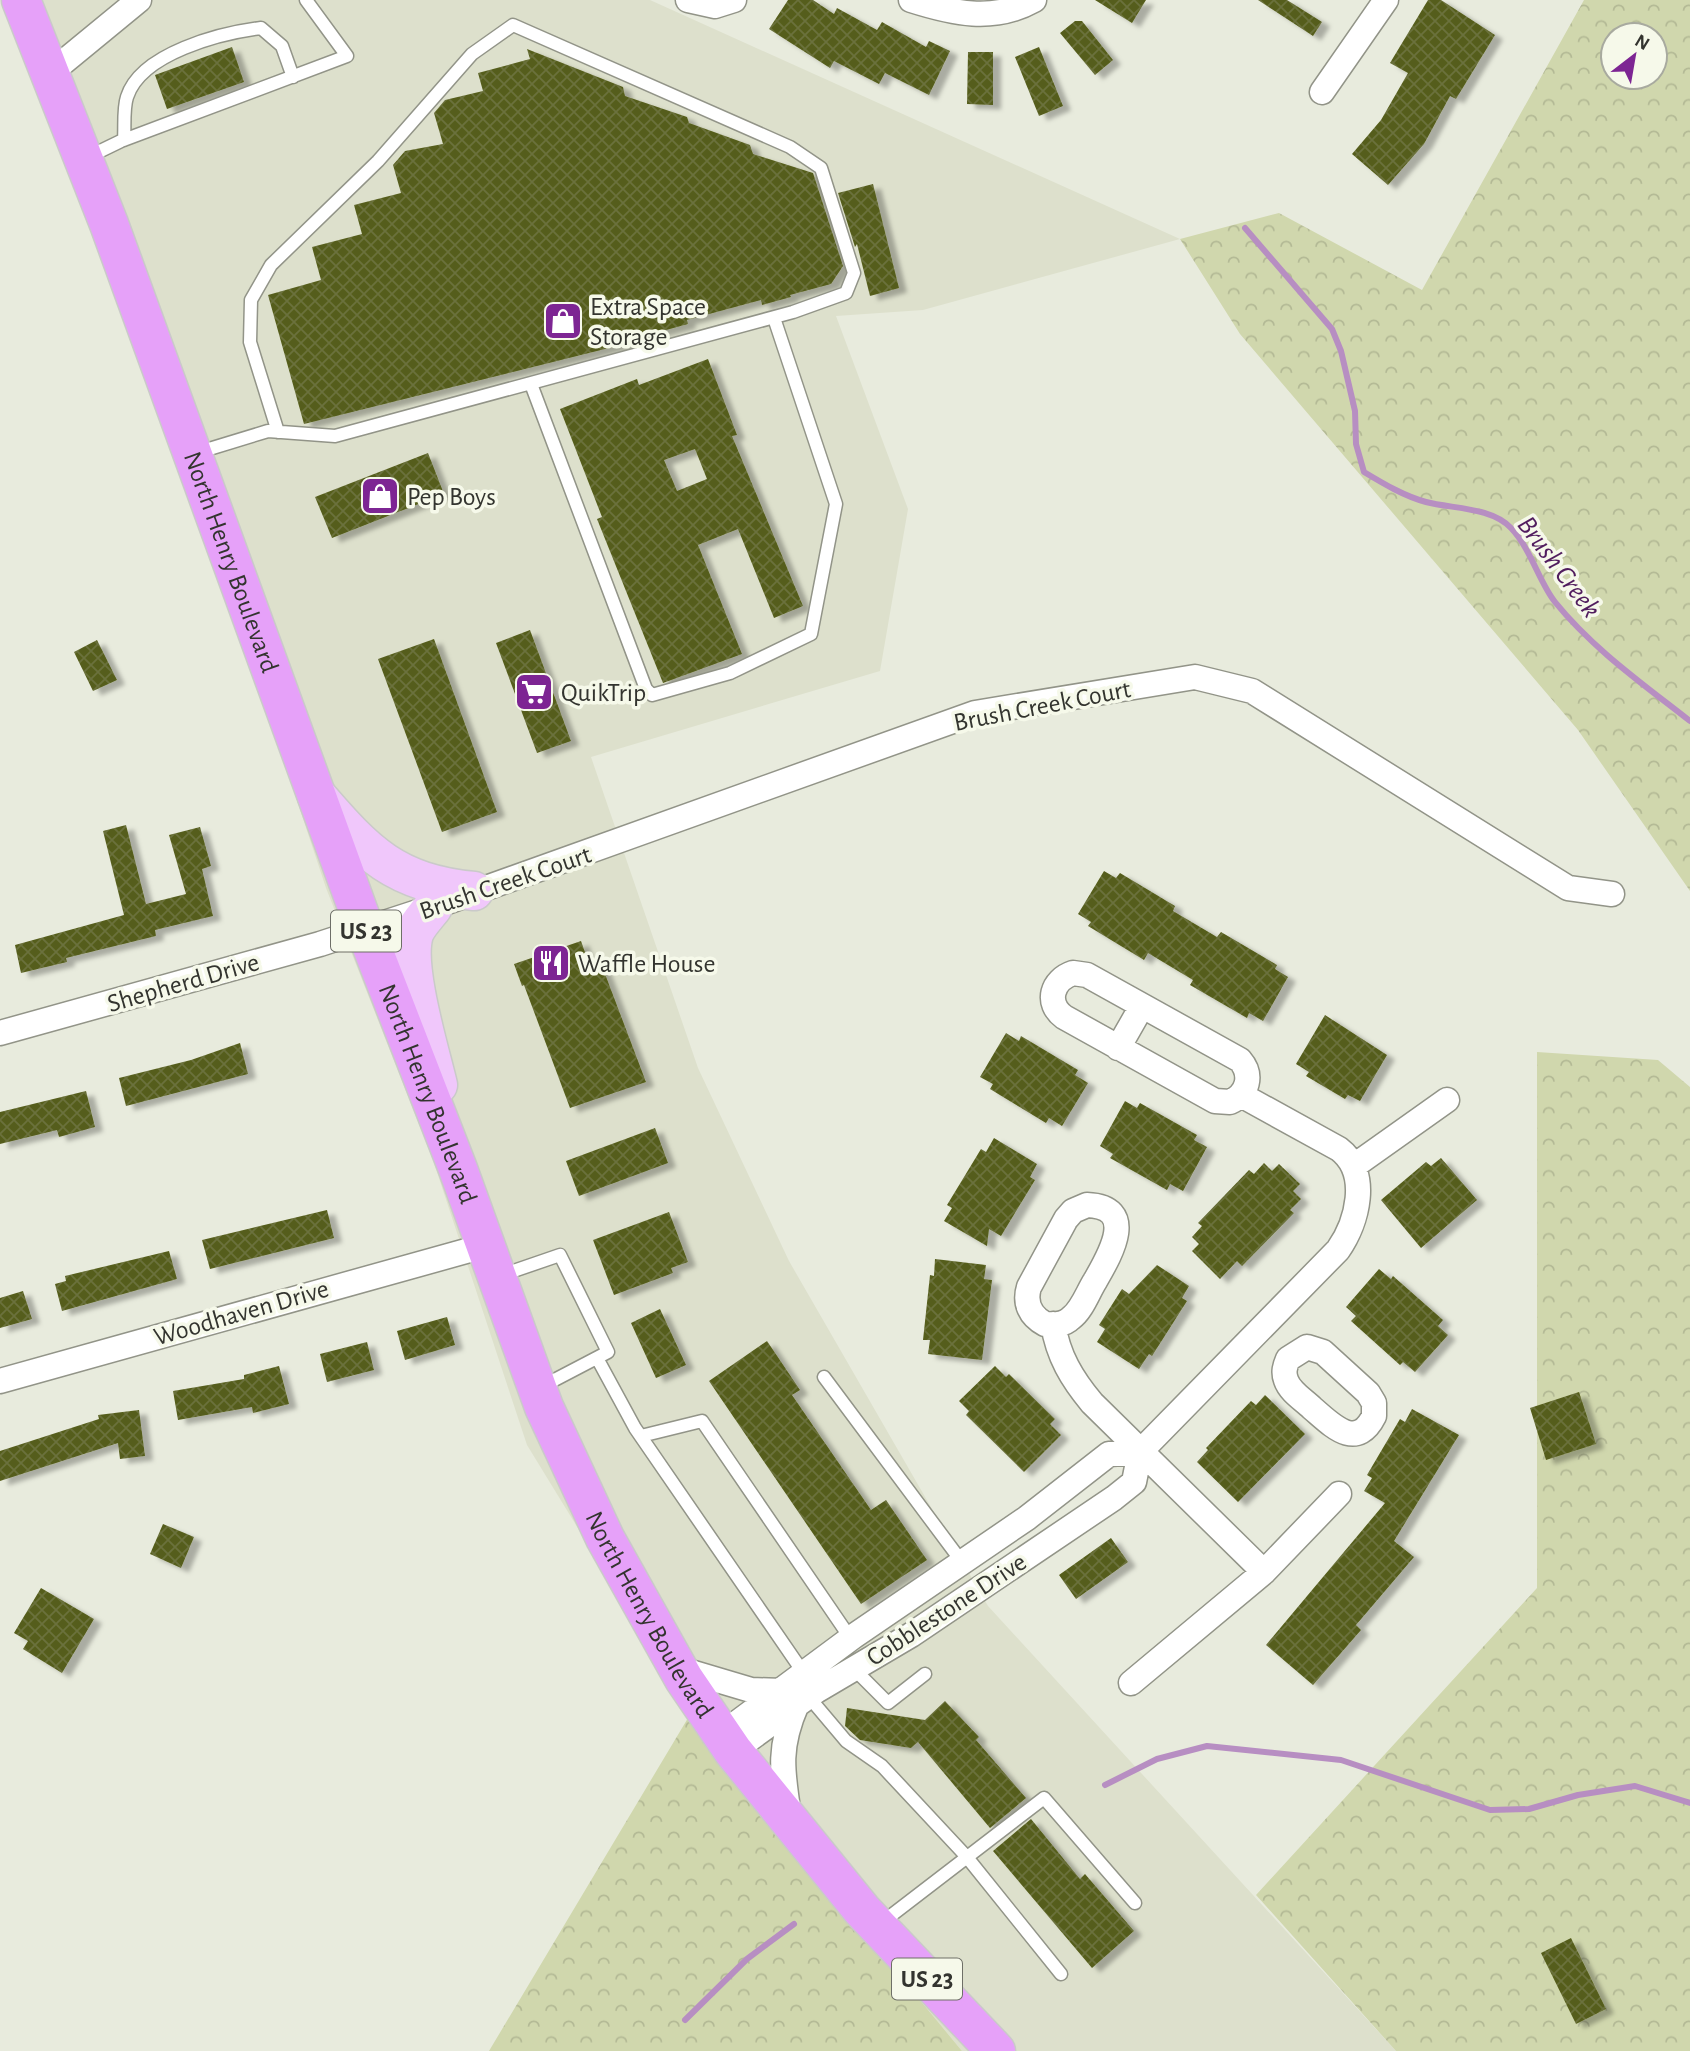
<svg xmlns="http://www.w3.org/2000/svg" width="1690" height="2051" viewBox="0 0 1690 2051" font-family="'Alegreya Sans',sans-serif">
  <defs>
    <pattern id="forest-crowns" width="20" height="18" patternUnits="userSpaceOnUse" patternTransform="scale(1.75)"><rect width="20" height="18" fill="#d0d7ad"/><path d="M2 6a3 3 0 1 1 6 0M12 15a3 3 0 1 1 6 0" fill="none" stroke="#b3b995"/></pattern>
    <pattern id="building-cross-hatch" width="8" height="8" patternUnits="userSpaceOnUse" patternTransform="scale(1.75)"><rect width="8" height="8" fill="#555d1b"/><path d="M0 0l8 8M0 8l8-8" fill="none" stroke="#6b713c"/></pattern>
    <filter id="shadow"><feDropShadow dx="8" dy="4.5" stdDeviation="2" flood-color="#0004"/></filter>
  </defs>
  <rect width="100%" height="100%" fill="#e8ebdd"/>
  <path fill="#dde0cc" d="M 19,0 L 650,0 L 1180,239 L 923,310 L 836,316 L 908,509 L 880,671 L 591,757 L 698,1068 L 789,1261 L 988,1606 L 1396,2051 L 962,2051 L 715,1752 L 527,1445 L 433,1160 L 326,888 L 200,508 Z"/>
  <path fill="url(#forest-crowns)" fill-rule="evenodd" d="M 1584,0 L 1690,0 L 1690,891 L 1578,730 L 1240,334 L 1180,239 L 1279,213 L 1422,290 ZM 1655,35 L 1655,77 L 1613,77 L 1613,35 Z
    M 1537,1052 L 1658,1060 L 1690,1087 L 1690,2051 L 1396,2051 L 1256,1895 L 1537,1588 Z
    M 691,1713 L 715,1752 L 962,2051 L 489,2051 Z"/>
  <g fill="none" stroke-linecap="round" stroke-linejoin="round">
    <path stroke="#b78ec2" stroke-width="6" d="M 1245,228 L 1332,329 L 1341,351 L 1355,411 L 1356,444 L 1364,472 C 1384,484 1404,496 1426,502 C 1453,509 1491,507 1511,528 C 1531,549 1539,582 1555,602 C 1593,649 1643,684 1690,721
      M 1105,1785 L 1157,1759 L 1207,1746 L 1341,1760 L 1490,1810 L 1529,1809 L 1578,1795 L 1635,1786 L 1690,1803
      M 685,2020 L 747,1959 L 794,1924"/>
  </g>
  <path fill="url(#building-cross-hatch)" fill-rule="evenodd" filter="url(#shadow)" d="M 788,0 L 813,0 L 834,14 L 837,8 L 877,30 L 882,22 L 926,47 L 929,41 L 950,51 L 929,95 L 885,73 L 879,84 L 834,61 L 830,68 L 769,29 Z
    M 1095,0 L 1146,0 L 1132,23 Z
    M 1258,0 L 1287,0 L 1322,22 L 1313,36 Z
    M 1428,0 L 1441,0 L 1495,35 L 1456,99 L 1450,96 L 1424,144 L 1388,185 L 1352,154 L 1381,120 L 1408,73 L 1390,63 Z
    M 1075,21 L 1082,21 L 1113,60 L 1095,75 L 1060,33 Z
    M 232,47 L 244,82 L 167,109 L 155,75 Z
    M 1039,47 L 1063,106 L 1039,116 L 1015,57 Z
    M 527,49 L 623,87 L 625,96 L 687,117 L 689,123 L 750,145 L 753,154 L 813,173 L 843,266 L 831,284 L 790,295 L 791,297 L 762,305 L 761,300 L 687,320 L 688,324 L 637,338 L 637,341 L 304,424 L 268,295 L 321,280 L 312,247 L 362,234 L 354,205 L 401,193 L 393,165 L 405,151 L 443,144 L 434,113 L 445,100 L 483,91 L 478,73 L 530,59 Z
    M 968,52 L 993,52 L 993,105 L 967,104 Z
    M 873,184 L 899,288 L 870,296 L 857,244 L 855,247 L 838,193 Z
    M 708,359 L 737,435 L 732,436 L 803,606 L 774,618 L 738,529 L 698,545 L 742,654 L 663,683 L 597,519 L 602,517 L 560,409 L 637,379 L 639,385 ZM 695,449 L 707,479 L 677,491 L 664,460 Z
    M 428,453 L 444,494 L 332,538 L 315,497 Z
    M 530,630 L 571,741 L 537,753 L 496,643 Z
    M 434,639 L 497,812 L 442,832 L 378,659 Z
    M 97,640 L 117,680 L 93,691 L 74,652 Z
    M 126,825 L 146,904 L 186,894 L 169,835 L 200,827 L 211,866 L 202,869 L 213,916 L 155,930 L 156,936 L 66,958 L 67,962 L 21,973 L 15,945 L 124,915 L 103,831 Z
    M 1104,871 L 1116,878 L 1120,873 L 1175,906 L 1173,911 L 1200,927 L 1217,937 L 1221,932 L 1277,965 L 1275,969 L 1288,977 L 1263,1021 L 1249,1013 L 1247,1018 L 1190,985 L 1193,980 L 1148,953 L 1144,960 L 1088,926 L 1091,922 L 1078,914 Z
    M 581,941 L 591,969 L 602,966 L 646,1082 L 570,1108 L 524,985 L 522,986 L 514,964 Z
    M 1325,1015 L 1387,1055 L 1360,1101 L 1348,1095 L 1345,1099 L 1306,1076 L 1309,1072 L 1296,1064 Z
    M 1006,1033 L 1019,1041 L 1021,1036 L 1078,1070 L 1075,1075 L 1088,1083 L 1062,1126 L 1049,1118 L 1046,1123 L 990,1089 L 993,1084 L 980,1077 Z
    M 240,1043 L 248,1074 L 126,1106 L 119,1078 L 191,1060 Z
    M 86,1091 L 95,1127 L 59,1137 L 57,1130 L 0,1144 L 0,1112 Z
    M 1125,1101 L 1137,1108 L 1140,1103 L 1197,1135 L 1194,1140 L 1207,1147 L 1183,1191 L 1170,1184 L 1167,1190 L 1110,1158 L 1113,1154 L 1100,1146 Z
    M 655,1128 L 668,1163 L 579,1196 L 566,1161 Z
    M 994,1138 L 1037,1164 L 1030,1177 L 1035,1180 L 1001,1236 L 989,1229 L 987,1246 L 944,1221 L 952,1208 L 947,1205 L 981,1149 L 986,1152 Z
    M 1441,1158 L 1477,1200 L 1421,1248 L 1381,1200 L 1426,1162 L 1431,1166 Z
    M 1264,1163 L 1272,1171 L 1279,1164 L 1300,1184 L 1293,1191 L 1301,1199 L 1290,1210 L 1294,1213 L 1242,1266 L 1237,1261 L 1220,1279 L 1192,1251 L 1199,1244 L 1192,1237 L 1202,1226 L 1198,1223 L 1249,1170 L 1254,1174 Z
    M 327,1210 L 334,1238 L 210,1269 L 202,1240 Z
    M 669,1212 L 688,1262 L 671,1268 L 673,1273 L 614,1295 L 593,1240 Z
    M 169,1251 L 177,1279 L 62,1311 L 55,1284 L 66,1281 L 65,1276 Z
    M 935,1259 L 986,1265 L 984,1279 L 992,1280 L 982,1360 L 928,1354 L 930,1340 L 923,1340 L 930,1275 L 934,1276 Z
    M 1157,1265 L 1189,1286 L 1182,1298 L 1187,1301 L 1152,1356 L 1149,1354 L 1139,1369 L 1097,1342 L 1105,1329 L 1099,1325 L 1122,1289 L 1129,1294 Z
    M 1379,1269 L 1391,1279 L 1393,1276 L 1443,1320 L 1438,1326 L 1448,1335 L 1415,1372 L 1403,1362 L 1400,1365 L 1351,1321 L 1356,1316 L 1346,1307 Z
    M 23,1291 L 32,1319 L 0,1328 L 0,1298 Z
    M 660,1309 L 686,1365 L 656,1378 L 631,1323 Z
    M 447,1317 L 455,1345 L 405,1360 L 397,1331 Z
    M 767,1341 L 800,1390 L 792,1395 L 871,1510 L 886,1500 L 927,1560 L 861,1604 L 709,1381 Z
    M 367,1342 L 374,1370 L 327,1382 L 320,1354 Z
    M 279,1366 L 289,1404 L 253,1413 L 252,1407 L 178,1420 L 173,1391 L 244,1379 L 244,1375 Z
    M 995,1366 L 1006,1377 L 1009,1374 L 1055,1419 L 1050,1424 L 1061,1435 L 1024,1472 L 966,1415 L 969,1411 L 959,1401 Z
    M 1579,1392 L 1596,1444 L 1546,1460 L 1530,1408 Z
    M 1265,1395 L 1305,1434 L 1238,1502 L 1197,1462 L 1208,1450 L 1206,1448 L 1251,1401 L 1256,1405 Z
    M 1412,1409 L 1459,1435 L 1394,1541 L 1414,1557 L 1356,1625 L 1361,1630 L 1313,1685 L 1266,1645 L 1385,1503 L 1364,1491 L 1372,1478 L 1367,1475 L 1400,1419 L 1405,1422 Z
    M 139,1410 L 145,1456 L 120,1459 L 118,1443 L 0,1481 L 0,1451 L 99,1419 L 98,1415 Z
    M 163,1524 L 194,1537 L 181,1568 L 150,1554 Z
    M 1111,1538 L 1128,1562 L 1076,1599 L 1059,1575 Z
    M 41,1588 L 94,1619 L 62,1673 L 23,1649 L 28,1641 L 14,1633 Z
    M 945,1701 L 979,1737 L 976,1740 L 1026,1798 L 990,1828 L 918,1742 L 911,1748 L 860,1740 L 845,1726 L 847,1708 L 925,1720 Z
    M 1031,1819 L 1080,1879 L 1085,1874 L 1134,1931 L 1092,1968 L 993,1851 Z
    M 1571,1938 L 1606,2009 L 1576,2024 L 1541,1953 Z"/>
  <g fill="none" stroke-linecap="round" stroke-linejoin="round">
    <defs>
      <path id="lane" d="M 124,140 C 125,127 123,109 127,97 C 141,53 221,33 261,28 L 282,46 L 293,77
        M 86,158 L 121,141 L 347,56 L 306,0
        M 531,384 L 646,689 L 652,695 L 730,673 L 811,634 L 836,504 L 774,318
        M 196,453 L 268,431 L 335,436 L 793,312 L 846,293 L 854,273 L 821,168 L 790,147 L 513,25 L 472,54 L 378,161 L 271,265 L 251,300 L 250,342 L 278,432
        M 499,1276 L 560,1255 L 608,1352 L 541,1387
        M 597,1358 L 635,1428 L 805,1675
        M 824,1377 L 962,1562
        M 641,1436 L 702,1421 L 851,1639
        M 854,1669 L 888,1703 L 925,1674
        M 808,1696 L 846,1741 L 882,1766 L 966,1856 L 1061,1974
        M 880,1924 L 1044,1798 L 1135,1903"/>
      <path id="street" d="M 688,0 L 715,6 L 734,0
        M 911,0 C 952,13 993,23 1034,0
        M 49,74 L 139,0
        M 1322,92 L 1386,0
        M 1073,973 L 1087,975 L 1240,1060 C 1253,1075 1248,1094 1230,1102 L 1215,1101 L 1064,1017 C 1045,1003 1052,980 1073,973 Z
        M 0,1033 L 320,944 L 433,907 L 975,713 L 1195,677 L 1252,691 L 1568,888 L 1612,894
        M 1118,1048 L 1142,1006
        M 1354,1166 L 1447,1100
        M 1087,1205 C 1140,1207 1108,1258 1095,1281 C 1088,1292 1082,1310 1071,1318 C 1064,1325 1055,1325 1045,1324 C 1030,1316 1024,1303 1029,1287 L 1066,1219 L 1073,1211 Z
        M 1053,1324 C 1058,1356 1072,1379 1092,1403 L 1264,1572
        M 1307,1347 L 1323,1352 L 1368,1393 L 1374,1403 L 1374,1416 C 1356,1452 1331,1424 1312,1408 C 1304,1400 1290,1392 1286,1380 C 1283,1372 1285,1366 1288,1359 Z
        M 0,1381 L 484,1246
        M 677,1668 L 751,1690 L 783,1691
        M 1131,1683 L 1264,1572 L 1339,1494
        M 722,1734 L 854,1636 L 1027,1518 L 1109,1454 L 1140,1452
        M 733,1751 L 816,1691 L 911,1635 L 1114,1498 L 1134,1482 L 1140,1452 L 1338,1250 C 1357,1223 1371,1173 1339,1149 L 1241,1095
        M 789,1815 C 782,1770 778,1747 797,1704"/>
      <path id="primary" d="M 317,796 C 367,854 395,883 474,891
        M 433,907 C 427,915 417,925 414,934 C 404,967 430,1051 438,1085"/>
      <g id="highway">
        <path id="s1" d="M 21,0 L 109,224 L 365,929 L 458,1169 L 544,1407 L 605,1538 L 684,1679 L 733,1751 L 862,1910 L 996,2051"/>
      </g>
    </defs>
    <use href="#lane" stroke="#929488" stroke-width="15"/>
    <use href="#street" stroke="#929488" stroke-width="27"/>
    <use href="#primary" stroke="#cacac9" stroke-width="41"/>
    <use href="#highway" stroke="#cacac9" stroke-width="41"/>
    <use href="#lane" stroke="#fff" stroke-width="12"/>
    <use href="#street" stroke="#fff" stroke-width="24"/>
    <use href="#primary" stroke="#f0c7fb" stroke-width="38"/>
    <use href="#highway" stroke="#e6a1f9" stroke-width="38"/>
  </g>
  <defs>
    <symbol id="shop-square" viewBox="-11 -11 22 22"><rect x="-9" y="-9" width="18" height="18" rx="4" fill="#7d2593" stroke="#f6f9ea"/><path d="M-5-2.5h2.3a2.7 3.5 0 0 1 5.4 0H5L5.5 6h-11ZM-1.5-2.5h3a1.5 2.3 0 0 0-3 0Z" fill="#fff"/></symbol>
    <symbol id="supermarket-square" viewBox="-11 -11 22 22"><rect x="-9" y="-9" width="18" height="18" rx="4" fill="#7d2593" stroke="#f6f9ea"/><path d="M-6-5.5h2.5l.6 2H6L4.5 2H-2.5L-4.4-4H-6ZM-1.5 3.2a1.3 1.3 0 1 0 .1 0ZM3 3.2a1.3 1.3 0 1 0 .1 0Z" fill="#fff"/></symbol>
    <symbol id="restaurant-square" viewBox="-11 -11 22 22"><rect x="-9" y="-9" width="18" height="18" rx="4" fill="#7d2593" stroke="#f6f9ea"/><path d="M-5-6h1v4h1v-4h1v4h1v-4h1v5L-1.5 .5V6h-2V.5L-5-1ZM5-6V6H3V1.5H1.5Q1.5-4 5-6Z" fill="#fff"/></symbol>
  </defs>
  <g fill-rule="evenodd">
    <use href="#shop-square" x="541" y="299" width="44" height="44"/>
    <use href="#shop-square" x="358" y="474" width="44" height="44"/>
    <use href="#supermarket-square" x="512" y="670" width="44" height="44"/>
    <use href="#restaurant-square" x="529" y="941" width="44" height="44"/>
  </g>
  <g text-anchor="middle" stroke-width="7" stroke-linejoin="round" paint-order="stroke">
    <g fill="#f6f9ea" stroke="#6e6f67" stroke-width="2">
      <rect x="331" y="910.5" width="70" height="41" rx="5"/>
      <rect x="892" y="1958.5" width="70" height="41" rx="5"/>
    </g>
    <g font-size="24" font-weight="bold" fill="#33342f">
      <text x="366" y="939">US 23</text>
      <text x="927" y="1987">US 23</text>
    </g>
    <g font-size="26" fill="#33342f" stroke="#f6f9ea" text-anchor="start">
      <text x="590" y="315">Extra Space<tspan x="590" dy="30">Storage</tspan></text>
      <text x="407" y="505">Pep Boys</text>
      <text x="561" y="701">QuikTrip</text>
      <text x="578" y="972">Waffle House</text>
    </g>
    <g font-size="26" fill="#33342f" stroke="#f6f9ea">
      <text dy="9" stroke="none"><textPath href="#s1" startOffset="600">North Henry Boulevard</textPath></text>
      <text transform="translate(1042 705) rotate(-11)" y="9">Brush Creek Court</text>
      <text transform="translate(505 882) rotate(-19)" y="9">Brush Creek Court</text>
      <text transform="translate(183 982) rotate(-16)" y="9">Shepherd Drive</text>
      <text dy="9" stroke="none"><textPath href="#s1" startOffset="1167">North Henry Boulevard</textPath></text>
      <text transform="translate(241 1312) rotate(-16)" y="9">Woodhaven Drive</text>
      <text transform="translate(946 1609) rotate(-33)" y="9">Cobblestone Drive</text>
      <text dy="9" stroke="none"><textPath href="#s1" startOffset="1734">North Henry Boulevard</textPath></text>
    </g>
    <g font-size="28" font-style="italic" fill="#511d5e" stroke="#f6f9ea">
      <text transform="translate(1560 566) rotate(53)" y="10">Brush Creek</text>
    </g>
  </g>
  <g transform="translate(1634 56) rotate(31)"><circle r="33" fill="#f6f9ea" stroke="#a8aa9f" stroke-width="2"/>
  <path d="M0-5L12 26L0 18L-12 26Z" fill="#7d2593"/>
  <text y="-10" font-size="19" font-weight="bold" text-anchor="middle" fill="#33342f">N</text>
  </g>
</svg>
